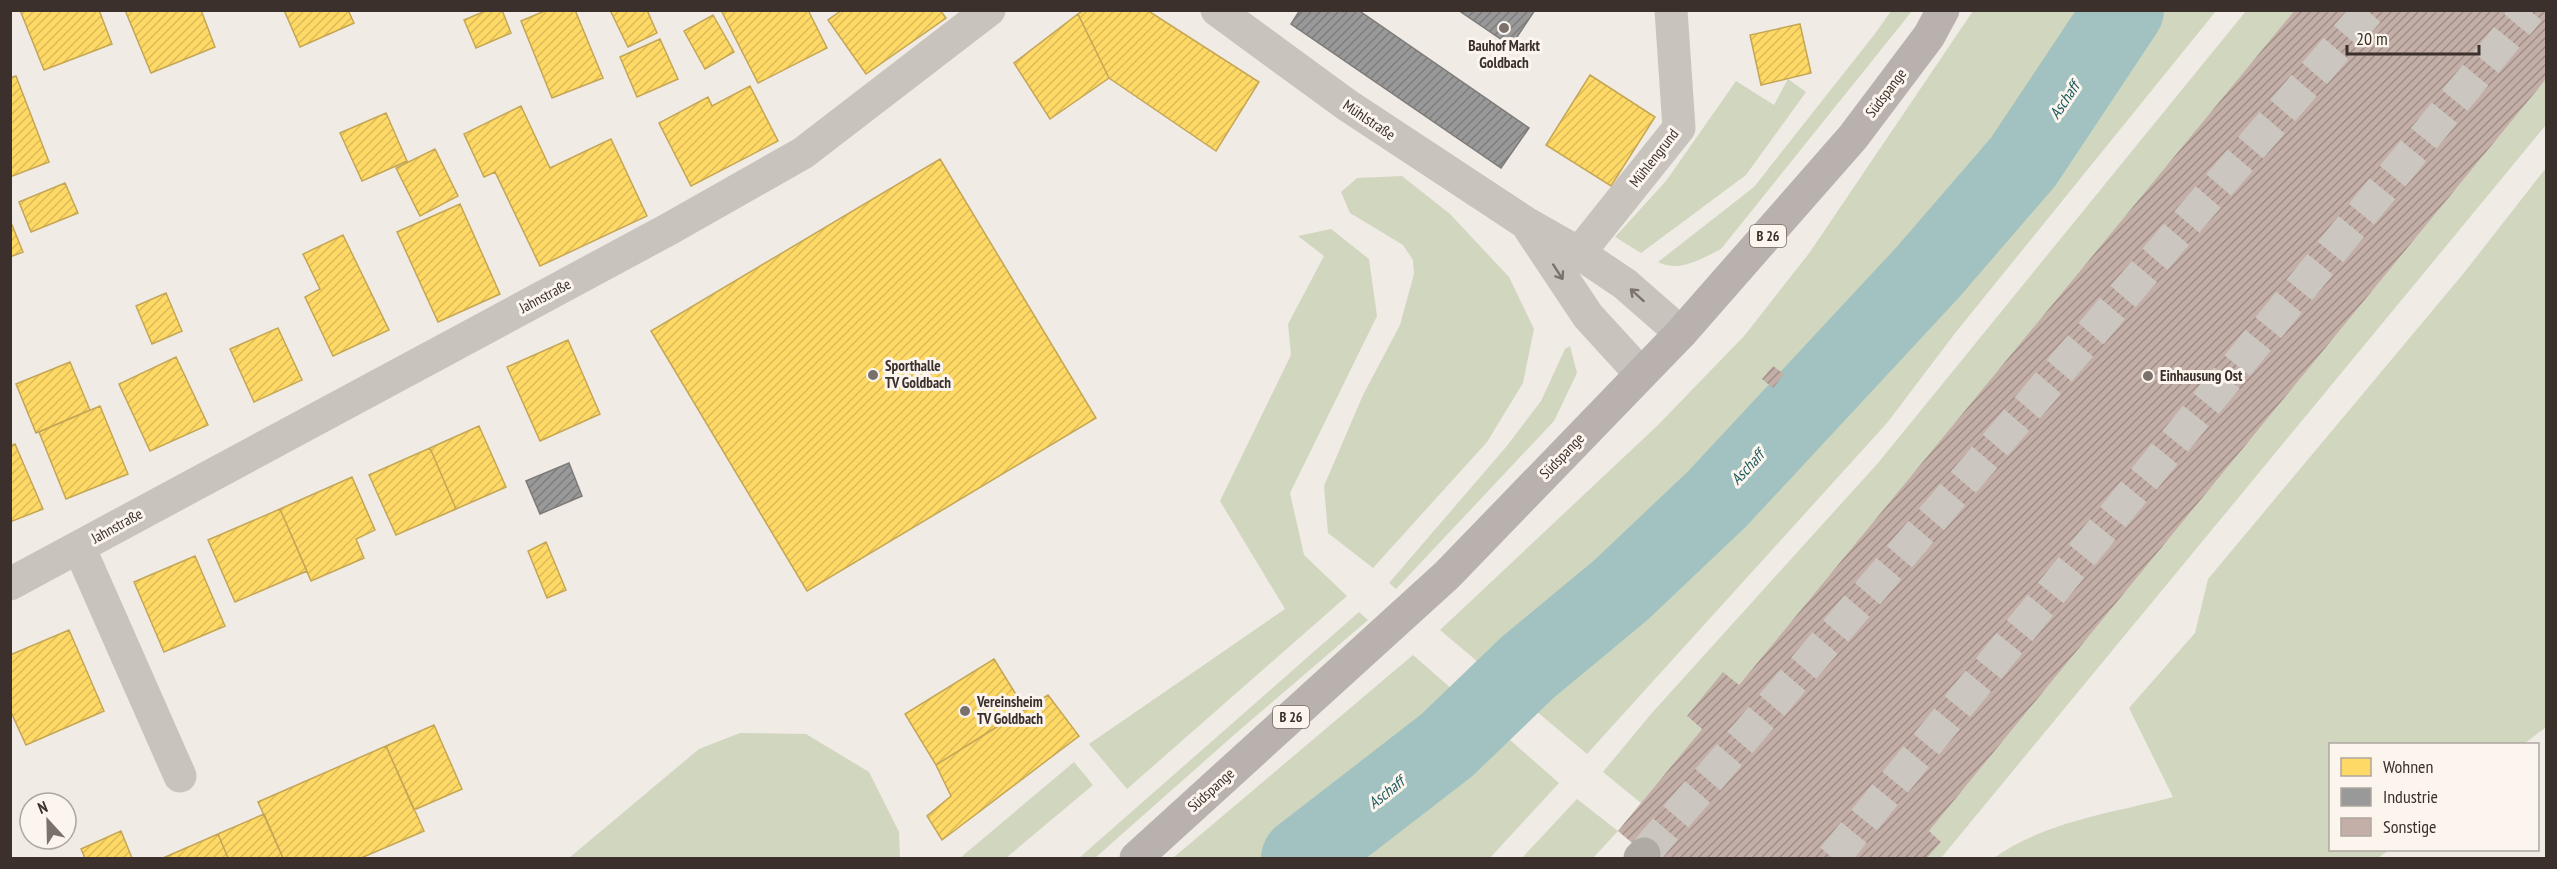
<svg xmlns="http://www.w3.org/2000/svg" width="2557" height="869" viewBox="0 0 2557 869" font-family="'PT Sans Narrow',sans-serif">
  <defs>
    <pattern id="water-waves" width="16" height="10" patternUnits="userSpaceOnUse" patternTransform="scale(1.5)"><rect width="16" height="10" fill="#a1c2c1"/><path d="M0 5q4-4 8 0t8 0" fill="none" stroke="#849e9d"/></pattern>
    <pattern id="homes-hatch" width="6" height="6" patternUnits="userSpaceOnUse" patternTransform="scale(1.5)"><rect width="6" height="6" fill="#ffd966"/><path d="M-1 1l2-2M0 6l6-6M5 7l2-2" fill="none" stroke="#dbbb59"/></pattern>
    <pattern id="industry-hatch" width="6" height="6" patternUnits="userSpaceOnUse" patternTransform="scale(1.5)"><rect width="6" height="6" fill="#999"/><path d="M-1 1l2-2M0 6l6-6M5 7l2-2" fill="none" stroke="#7e7d7d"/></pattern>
    <pattern id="building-hatch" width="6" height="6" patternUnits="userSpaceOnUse" patternTransform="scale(1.5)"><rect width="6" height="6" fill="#c3afa7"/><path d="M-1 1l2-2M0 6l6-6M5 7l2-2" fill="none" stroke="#a08f88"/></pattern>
  </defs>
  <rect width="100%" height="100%" fill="#f0ebe5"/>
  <path fill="#d1d6bf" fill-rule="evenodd" d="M 1891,11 L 1912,11 L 1721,249 C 1701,259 1679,273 1658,262 L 1754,187 L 1874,35 Z
    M 1973,11 L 2216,11 L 1956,332 L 1887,423 L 1587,754 L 1440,630 L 1657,426 L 1745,335 L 1810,252 ZM 1878,301 L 1913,309 L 1761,475 Z
    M 2246,11 L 2295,11 L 1739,685 L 1687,716 L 1702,729 L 1641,803 L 1603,772 L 1651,714 L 1878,463 Z
    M 1788,79 L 1806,92 L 1746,175 L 1641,253 L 1615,237 L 1666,181 L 1736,81 L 1774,105 Z
    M 2546,79 L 2546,125 L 1941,858 L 1927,858 L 1941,842 L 1929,831 Z
    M 2546,168 L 2546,727 L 2524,744 L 2330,744 L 2330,850 L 2389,850 L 2378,858 L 1994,858 C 2046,821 2113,813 2173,797 L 2129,708 L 2195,633 L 2208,579 L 2463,274 Z
    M 1402,176 L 1450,214 L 1509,277 L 1534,329 L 1523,383 L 1487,442 L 1373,568 L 1328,533 L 1324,486 L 1363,395 L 1400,325 L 1414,274 L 1413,260 L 1403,245 L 1350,213 L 1341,192 L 1357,178 Z
    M 1331,229 L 1369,259 L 1377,316 L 1290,493 L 1304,555 L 1347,596 L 1127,789 L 1089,744 L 1285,609 L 1220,501 L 1291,355 L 1288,324 L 1324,256 L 1298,236 Z
    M 1570,346 L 1577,373 L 1554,421 L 1396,589 L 1389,583 L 1506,447 L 1541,401 L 1565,349 Z
    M 1359,612 L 1368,620 L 1235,734 L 1095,858 L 1079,858 Z
    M 1413,655 L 1559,783 L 1490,858 L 1173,858 Z
    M 740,733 L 806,734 L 869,772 L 899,832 L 900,858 L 569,858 L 699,749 Z
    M 1074,762 L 1093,785 L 1006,858 L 960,858 Z
    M 1577,799 L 1618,831 L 1593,858 L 1522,858 Z"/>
  <path fill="url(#water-waves)" d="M 1879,300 L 1913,309 L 1761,475 L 1748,446 L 1852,337 Z"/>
  <path fill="url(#homes-hatch)" stroke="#c4a654" stroke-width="1.5" d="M 20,10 L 99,10 L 112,44 L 44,70 Z
    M 125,10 L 201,10 L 215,47 L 151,73 Z
    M 284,10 L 348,10 L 354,23 L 300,47 Z
    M 488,10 L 502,10 L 511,33 L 476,48 L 464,20 Z
    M 547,10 L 575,10 L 603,78 L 552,98 L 521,21 Z
    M 610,10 L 647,10 L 657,33 L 628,47 Z
    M 721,10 L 808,10 L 827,48 L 758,83 Z
    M 842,10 L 940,10 L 946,18 L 866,74 L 828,20 Z
    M 1084,10 L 1147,10 L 1259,82 L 1216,151 L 1109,78 L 1078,14 Z
    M 1078,14 L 1109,78 L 1050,119 L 1014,63 Z
    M 713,15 L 734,52 L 705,69 L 684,31 Z
    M 1800,24 L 1811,73 L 1761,85 L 1750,35 Z
    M 660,39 L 678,79 L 637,97 L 620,57 Z
    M 1590,75 L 1655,117 L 1611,186 L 1546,145 Z
    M 16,76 L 49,162 L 10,177 L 10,78 Z
    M 750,86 L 778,141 L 691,186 L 659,123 L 708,97 L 712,106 Z
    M 521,106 L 550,168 L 611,139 L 647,216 L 540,266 L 495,172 L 484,177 L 464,134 Z
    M 386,113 L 407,161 L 362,181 L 340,133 Z
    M 435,149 L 458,196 L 420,216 L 396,168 Z
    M 940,159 L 1096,418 L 807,591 L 651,331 Z
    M 65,183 L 78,213 L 31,232 L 19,202 Z
    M 460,204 L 500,294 L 438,322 L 397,232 Z
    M 10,220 L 23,252 L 10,257 Z
    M 343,235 L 389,330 L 333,356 L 305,297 L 320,289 L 303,254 Z
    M 166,293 L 182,331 L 152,344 L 136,306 Z
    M 278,328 L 302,380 L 254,402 L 230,349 Z
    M 568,340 L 600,414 L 540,441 L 507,367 Z
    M 176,357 L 208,425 L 150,451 L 119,384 Z
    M 70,362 L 90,410 L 36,433 L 16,384 Z
    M 100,406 L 128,474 L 66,499 L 39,432 Z
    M 479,426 L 506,487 L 456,509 L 430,448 Z
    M 15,444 L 43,509 L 10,522 L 10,446 Z
    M 430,448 L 456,509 L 396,535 L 369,475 Z
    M 352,477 L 375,530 L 356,539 L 364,558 L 311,581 L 280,509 Z
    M 280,509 L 307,571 L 235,602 L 208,540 Z
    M 546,542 L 566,590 L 547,598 L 528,551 Z
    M 195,556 L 225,626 L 164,652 L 134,582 Z
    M 69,630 L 104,711 L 26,745 L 10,710 L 10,655 Z
    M 994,659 L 1025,709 L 936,765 L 905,714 Z
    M 1048,695 L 1079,736 L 942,840 L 927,816 L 951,796 L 936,765 Z
    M 434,725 L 462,789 L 414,810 L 386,746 Z
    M 386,746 L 424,831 L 361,858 L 283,858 L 258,802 Z
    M 264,814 L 283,858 L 228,858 L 218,834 Z
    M 121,831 L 132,858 L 85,858 L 81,849 Z
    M 218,834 L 228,858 L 163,858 Z"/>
  <path fill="url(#industry-hatch)" stroke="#7d7a78" stroke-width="1.5" d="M 1300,10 L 1358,10 L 1529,128 L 1501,168 L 1291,24 Z
    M 1458,10 L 1535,10 L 1511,46 Z
    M 569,463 L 582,496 L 540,514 L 526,481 Z"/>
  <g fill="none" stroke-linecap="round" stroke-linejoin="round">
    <path stroke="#a1c2c1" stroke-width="80" d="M 1301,858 L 1447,745 L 1527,668 L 1621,590 L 1717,499 L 1928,272 L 2023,162 L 2124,10"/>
  </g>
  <path fill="url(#building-hatch)" d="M 2295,10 L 2546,10 L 2546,79 L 1929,831 L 1941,842 L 1927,858 L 1650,858 L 1618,831 L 1702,729 L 1687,716 L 1723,672 L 1739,685 Z
    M 1773,366 L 1784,374 L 1773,388 L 1762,379 Z"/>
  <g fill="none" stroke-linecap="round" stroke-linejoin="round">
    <path stroke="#ccc6c0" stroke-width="33" stroke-dasharray="33 16" stroke-linecap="butt" d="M 1644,854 L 2369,10
      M 1833,858 L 2529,10"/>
    <path stroke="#c9c3be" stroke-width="33" d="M 1217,10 L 1347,105 L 1526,223 L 1579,253 L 1625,284 L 1681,333
      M 1530,229 L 1588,316 L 1641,374
      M 1579,253 L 1679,128 L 1671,10
      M 79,547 L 180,776
      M 10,584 L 669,229 L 803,153 L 989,10"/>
    <path stroke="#b8b1ad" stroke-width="33" d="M 1136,858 L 1447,575 L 1681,333 L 1853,137 L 1929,36 L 1943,10"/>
    <path stroke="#afaaa4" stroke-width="33" d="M 1640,858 L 1644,854"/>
  </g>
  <defs><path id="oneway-shaft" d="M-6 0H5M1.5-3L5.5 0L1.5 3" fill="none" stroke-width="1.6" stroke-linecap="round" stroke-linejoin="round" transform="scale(1.5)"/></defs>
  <g stroke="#7b726d">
    <use href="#oneway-shaft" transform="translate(1558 272) rotate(57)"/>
    <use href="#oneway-shaft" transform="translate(1637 295) rotate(-138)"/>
  </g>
  <g fill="#7a716c" stroke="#fbf5ee" stroke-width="2">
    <circle cx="1504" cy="28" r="6"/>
    <circle cx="873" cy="375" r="6"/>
    <circle cx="2148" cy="376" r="6"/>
    <circle cx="965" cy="711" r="6"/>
  </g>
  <g text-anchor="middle" stroke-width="6" stroke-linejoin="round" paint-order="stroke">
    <g fill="#fbf5ee" stroke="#756b66" stroke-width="1.5">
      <rect x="1750" y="225" width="36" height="22" rx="4.5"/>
      <rect x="1273" y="706" width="36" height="22" rx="4.5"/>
    </g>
    <g font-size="14" font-weight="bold" fill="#3b302b">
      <text x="1768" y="241">B 26</text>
      <text x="1291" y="722">B 26</text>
    </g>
    <g font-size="15" font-weight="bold" fill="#3b302b" stroke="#fbf5ee" text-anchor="start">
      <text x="1504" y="51" text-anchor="middle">Bauhof Markt<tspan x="1504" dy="17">Goldbach</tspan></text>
      <text x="885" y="371">Sporthalle<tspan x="885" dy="17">TV Goldbach</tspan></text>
      <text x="2160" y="381">Einhausung Ost</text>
      <text x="977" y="707">Vereinsheim<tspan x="977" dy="17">TV Goldbach</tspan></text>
    </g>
    <g font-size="15" fill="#3b302b" stroke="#fbf5ee">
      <text transform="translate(1886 93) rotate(-53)" y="5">Südspange</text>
      <text transform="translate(1369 120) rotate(34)" y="5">Mühlstraße</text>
      <text transform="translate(1654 158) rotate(-52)" y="5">Mühlengrund</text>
      <text transform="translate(545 296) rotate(-28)" y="5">Jahnstraße</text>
      <text transform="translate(1562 456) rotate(-46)" y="5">Südspange</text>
      <text transform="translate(117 526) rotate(-29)" y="5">Jahnstraße</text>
      <text transform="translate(1211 790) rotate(-42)" y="5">Südspange</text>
    </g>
    <g font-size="16" font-style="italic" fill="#1f5a5e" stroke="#fbf5ee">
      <text transform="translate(2064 100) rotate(-56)" y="6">Aschaff</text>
      <text transform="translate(1747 467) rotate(-47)" y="6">Aschaff</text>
      <text transform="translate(1386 792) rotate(-38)" y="6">Aschaff</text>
    </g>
  </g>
  <rect width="2557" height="869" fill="none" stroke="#3b302b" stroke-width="24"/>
  <rect x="2329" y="743" width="210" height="108" fill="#fbf5ee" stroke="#aea6a0" stroke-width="1.5"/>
  <rect x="2341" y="758" width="30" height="18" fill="#ffd966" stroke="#aea6a0" stroke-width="1.5"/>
  <text x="2383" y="773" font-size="18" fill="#3b302b">Wohnen</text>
  <rect x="2341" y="788" width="30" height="18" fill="#999999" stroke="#aea6a0" stroke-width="1.5"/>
  <text x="2383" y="803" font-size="18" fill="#3b302b">Industrie</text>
  <rect x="2341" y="818" width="30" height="18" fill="#c3afa7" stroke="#aea6a0" stroke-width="1.5"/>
  <text x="2383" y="833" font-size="18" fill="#3b302b">Sonstige</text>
  <g transform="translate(48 821) rotate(338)"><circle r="28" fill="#fbf5ee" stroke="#aea6a0" stroke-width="1.5"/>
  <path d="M0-4.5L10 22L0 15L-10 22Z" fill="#7a716c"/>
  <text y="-9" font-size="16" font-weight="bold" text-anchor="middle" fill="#3b302b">N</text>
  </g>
  <path d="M2347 45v9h132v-9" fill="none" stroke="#3b302b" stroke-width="3"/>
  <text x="2356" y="45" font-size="18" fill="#3b302b" stroke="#fbf5ee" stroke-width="4.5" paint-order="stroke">20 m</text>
</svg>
